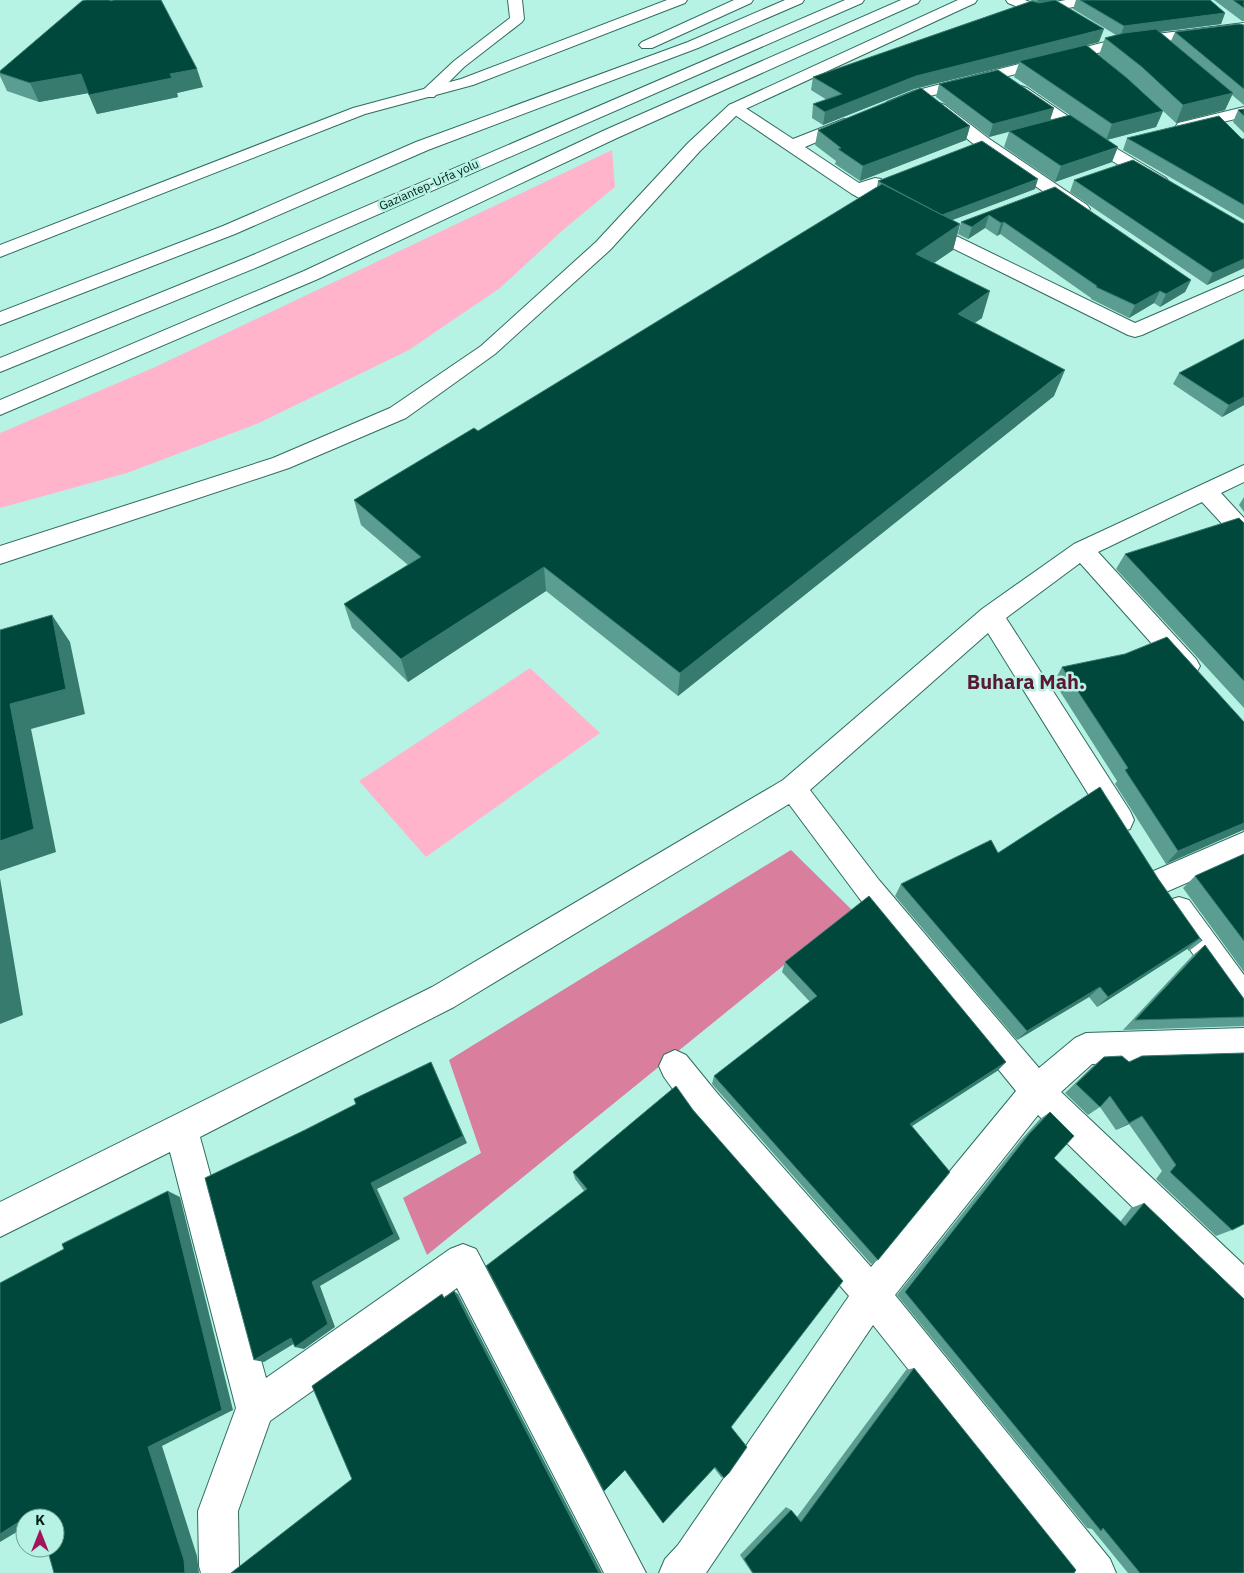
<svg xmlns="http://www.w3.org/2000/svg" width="1244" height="1573" viewBox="0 0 1244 1573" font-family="'IBM Plex Sans',sans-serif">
  <rect width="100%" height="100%" fill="#b6f3e5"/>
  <path fill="#ffb4cc" d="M 612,150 L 615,187 L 563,230 L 500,288 L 409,350 L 259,423 L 127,473 L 0,508 L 0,433 L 153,368 Z
    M 530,668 L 600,733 L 426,857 L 359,781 Z"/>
  <path fill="#da7e9e" d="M 791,850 L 852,910 L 427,1255 L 403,1198 L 481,1153 L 449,1060 Z"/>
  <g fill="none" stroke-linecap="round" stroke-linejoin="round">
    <defs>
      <path id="street" d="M 508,0 L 522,0 L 524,19 L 522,22 L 464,67 L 434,97 L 422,97 L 420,94 L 422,91 L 454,61 L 510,18 Z
        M 1006,0 L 1025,0 L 1037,5 L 1066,0 L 1097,0 L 1095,3 L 1090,4 L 1035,14 L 1008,3 Z
        M 1244,23 L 1244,31 L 1117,48 L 926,97 L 899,108 L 887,108 L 885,105 L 887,102 L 914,91 L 1117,39 Z
        M 1021,86 L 1027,88 L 1109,144 L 1166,178 L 1169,182 L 1166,186 L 1160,187 L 1154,186 L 1097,152 L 1015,94 L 1013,91 L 1015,88 Z
        M 735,103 L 741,105 L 793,139 L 844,119 L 856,119 L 858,122 L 856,125 L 805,147 L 859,183 L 875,178 L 881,179 L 884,183 L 881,187 L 872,191 L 944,230 L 1135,323 L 1244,276 L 1244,289 L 1142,335 L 1135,337 L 1128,335 L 932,238 L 852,194 L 729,111 L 727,108 L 729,105 Z
        M 939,103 L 945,105 L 988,138 L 1087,205 L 1090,209 L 1087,213 L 1081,214 L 1075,213 L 976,146 L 933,111 L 931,108 L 933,105 Z
        M 1244,107 L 1244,117 L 1184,131 L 1178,129 L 1176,126 L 1178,123 Z
        M 1244,465 L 1244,482 L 1221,493 L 1244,518 L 1244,541 L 1236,539 L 1202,502 L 1098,552 L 1196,659 L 1200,666 L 1196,673 L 1187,676 L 1178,673 L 1080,563 L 1006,618 L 1130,811 L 1134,820 L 1130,829 L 1120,832 L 1110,829 L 988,633 L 810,790 L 879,880 L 1039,1068 L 1075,1038 L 1086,1033 L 1244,1028 L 1244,1060 L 1092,1064 L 1061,1092 L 1244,1265 L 1244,1308 L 1231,1303 L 1038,1115 L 895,1295 L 1110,1559 L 1116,1573 L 1070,1573 L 873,1325 L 706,1573 L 659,1573 L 665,1559 L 678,1545 L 849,1296 L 693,1117 L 664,1077 L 659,1066 L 664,1055 L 675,1050 L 686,1055 L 717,1093 L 871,1267 L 1016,1091 L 859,898 L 789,804 L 454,1007 L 200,1137 L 266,1378 L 450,1249 L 463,1244 L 476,1249 L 646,1573 L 604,1573 L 457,1288 L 270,1421 L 238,1511 L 239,1566 L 241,1573 L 201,1573 L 199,1566 L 198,1511 L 236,1408 L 170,1152 L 0,1237 L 0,1202 L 432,987 L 783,780 L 982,609 L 1074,544 Z
        M 1244,832 L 1244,858 L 1159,895 L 1149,891 L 1144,882 L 1149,873 Z
        M 1179,897 L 1189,900 L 1244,975 L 1244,1015 L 1233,1011 L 1169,920 L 1164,910 L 1169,900 Z"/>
      <path id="secondary" d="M 667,0 L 687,0 L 685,3 L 473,85 L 365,114 L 0,257 L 0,245 L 353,108 L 461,79 Z
        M 958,0 L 977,0 L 975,3 L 741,111 L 700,151 L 610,250 L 495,354 L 406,418 L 289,468 L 0,564 L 0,546 L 273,458 L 390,408 L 481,346 L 596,242 L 688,143 L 729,105 Z"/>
      <path id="highway" d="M 734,0 L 753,0 L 751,3 L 652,48 L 642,48 L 639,45 L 642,42 Z
        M 785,0 L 804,0 L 802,3 L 698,48 L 428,150 L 235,234 L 0,325 L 0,312 L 223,226 L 416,142 L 688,42 Z
        M 845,0 L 864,0 L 862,3 L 260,266 L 0,372 L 0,358 L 246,258 Z
        M 901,0 L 920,0 L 918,3 L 617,138 L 318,279 L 0,415 L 0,400 L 304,271 L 605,130 Z"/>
    </defs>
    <use href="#street" stroke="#306b5f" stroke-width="2"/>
    <use href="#secondary" stroke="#306b5f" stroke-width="2"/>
    <use href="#highway" stroke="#306b5f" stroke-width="2"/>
    <use href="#street" fill="#fff" fill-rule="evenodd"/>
    <use href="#secondary" fill="#fff" fill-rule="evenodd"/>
    <use href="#highway" fill="#fff" fill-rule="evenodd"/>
  </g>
  <path fill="#5b9d90" d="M 1030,0 L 1055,0 L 1099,42 L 1087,45 L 1163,111 L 1156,127 L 1107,140 L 1112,162 L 1055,182 L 1004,147 L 1009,132 L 989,137 L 936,97 L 939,84 L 1054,108 L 1050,120 L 1080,122 L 1014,77 L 1019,63 L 914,89 L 823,125 L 812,118 L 813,104 L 827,100 L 811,90 L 813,77 L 1032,1 Z
    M 1076,0 L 1210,0 L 1225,13 L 1221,24 L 1160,32 L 1171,41 L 1175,32 L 1244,25 L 1244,105 L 1232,95 L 1225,110 L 1176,123 L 1135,85 L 1099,55 L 1105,38 L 1116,35 L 1073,9 Z
    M 1214,0 L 1244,0 L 1244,21 L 1242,21 Z
    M 110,1 L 203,87 L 177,93 L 178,97 L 97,114 L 88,93 L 39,102 L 7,91 L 0,76 L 0,71 Z
    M 1244,109 L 1244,133 L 1233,122 L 1238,110 Z
    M 970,126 L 966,140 L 860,181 L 835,164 L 836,161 L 815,145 L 818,130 Z
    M 1127,138 L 1244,139 L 1244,220 L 1123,150 Z
    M 1074,180 L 1244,224 L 1244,268 L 1207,285 L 1070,192 Z
    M 878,181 L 1035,189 L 952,220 L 960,224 L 953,250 L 934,263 L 982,318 L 974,323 L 1054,396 L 678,696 L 546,591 L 408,682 L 352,628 L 344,604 L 408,565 L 361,525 L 354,500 L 478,431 L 877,187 Z
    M 1055,187 L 1191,280 L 1185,292 L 1160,307 L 1154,303 L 1129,318 L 1091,299 L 1091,298 L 1000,234 L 997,236 L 985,228 L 968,239 L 958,234 L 961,222 Z
    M 1179,373 L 1244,405 L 1222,417 L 1173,384 Z
    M 1244,497 L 1244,512 L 1239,505 Z
    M 1244,523 L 1244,708 L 1116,569 L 1125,554 Z
    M 1062,667 L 1244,722 L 1244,831 L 1243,830 L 1166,864 L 1115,784 L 1117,781 L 1054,682 Z
    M 998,853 L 1159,880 L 1202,941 L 1189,951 L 1187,949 L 1097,1007 L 1089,997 L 1017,1040 L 895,896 L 901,884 Z
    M 1244,854 L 1244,972 L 1183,888 L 1195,876 Z
    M 1205,945 L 1244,999 L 1244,1026 L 1123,1030 L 1192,956 Z
    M 785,962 L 1006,1062 L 997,1071 L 911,1126 L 878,1260 L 871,1264 L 712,1084 L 714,1076 L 810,1002 L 782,972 Z
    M 1104,1057 L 1232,1230 L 1216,1236 L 1156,1179 L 1162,1171 L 1129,1124 L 1116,1130 L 1100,1107 L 1088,1115 L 1065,1093 L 1093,1066 Z
    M 676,1086 L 731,1427 L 724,1478 L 721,1477 L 714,1468 L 584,1191 L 575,1179 L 573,1172 Z
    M 1050,1112 L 1054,1158 L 1120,1222 L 1131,1208 L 1144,1203 L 1244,1573 L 1128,1573 L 1092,1529 L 1087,1528 L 897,1295 L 1020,1141 L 1040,1119 Z
    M 914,1368 L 1074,1573 L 752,1573 L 740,1555 L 786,1507 L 791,1510 L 797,1517 L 906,1370 Z"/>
  <path fill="#377b6f" d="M 1038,0 L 1055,0 L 1037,3 Z
    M 1225,13 L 1221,24 L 1120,37 L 1124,26 Z
    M 1104,29 L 1099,42 L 1020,62 L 1019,61 L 1019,63 L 914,89 L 823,125 L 825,112 L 916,76 Z
    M 197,69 L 203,87 L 177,93 L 178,97 L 97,114 L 89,95 L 170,74 Z
    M 81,74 L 89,93 L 39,102 L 30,83 Z
    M 1233,93 L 1225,110 L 1176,123 L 1183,105 Z
    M 1054,108 L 1050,120 L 989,137 L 993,124 Z
    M 1163,111 L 1156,127 L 1106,140 L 1112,124 Z
    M 970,126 L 966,140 L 860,181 L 863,166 Z
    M 1118,147 L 1112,162 L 1055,182 L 1061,166 Z
    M 1038,179 L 1035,189 L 939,225 L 942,215 Z
    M 989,215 L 985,228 L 968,239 L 972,227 Z
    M 1004,222 L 1000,234 L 997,236 L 1001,223 Z
    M 960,224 L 953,250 L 909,280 L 916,254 Z
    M 1244,259 L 1244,268 L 1207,285 L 1213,273 Z
    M 1191,280 L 1185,292 L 1160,307 L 1166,294 Z
    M 990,291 L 982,318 L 950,340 L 958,314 Z
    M 1160,291 L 1154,303 L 1129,318 L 1135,305 Z
    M 1065,370 L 1054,396 L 678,696 L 680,673 Z
    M 1244,397 L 1244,405 L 1222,417 L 1229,405 Z
    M 544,567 L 546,591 L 408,682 L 401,659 Z
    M 52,615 L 70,642 L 85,714 L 31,729 L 56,852 L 0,871 L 0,841 L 10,704 Z
    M 1244,823 L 1244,830 L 1243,830 L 1166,864 L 1178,851 Z
    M 0,878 L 23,1015 L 0,1024 Z
    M 1200,938 L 1187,949 L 1097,1007 L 1108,997 Z
    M 1100,987 L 1089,997 L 1017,1040 L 1027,1031 Z
    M 431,1062 L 467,1143 L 377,1189 L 400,1239 L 320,1286 L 335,1327 L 304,1349 L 295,1347 L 312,1282 L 371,1183 Z
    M 1006,1062 L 997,1071 L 903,1132 L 910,1124 Z
    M 1142,1116 L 1129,1124 L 1116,1130 Z
    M 168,1191 L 180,1197 L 233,1410 L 162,1446 L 197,1556 L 199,1573 L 185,1573 L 148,1447 Z
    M 454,1291 L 458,1294 L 602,1573 L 599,1573 Z
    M 291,1338 L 300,1340 L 264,1362 L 254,1360 Z
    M 22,1520 L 25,1527 L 0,1542 L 0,1534 Z"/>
  <path fill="#00473c" stroke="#377b6f" d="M 86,0 L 110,0 L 110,1 L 114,0 L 161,0 L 197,69 L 170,74 L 172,78 L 89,95 L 81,74 L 30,83 L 0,73 L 0,71 L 82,1 Z
    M 1055,0 L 1104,29 L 916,76 L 825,112 L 813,104 L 842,94 L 813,77 L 1032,1 L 1039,3 Z
    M 1080,0 L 1210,0 L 1225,13 L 1124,26 Z
    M 1233,0 L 1244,0 L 1244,8 Z
    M 1239,24 L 1244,25 L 1244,89 L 1175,32 Z
    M 1156,29 L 1233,93 L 1183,105 L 1142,67 L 1105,38 L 1124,33 Z
    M 1086,45 L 1127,78 L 1163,111 L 1112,124 L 1019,61 Z
    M 998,70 L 1054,108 L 993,124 L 939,84 Z
    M 921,88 L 970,126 L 863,166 L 838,149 L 841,148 L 818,130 Z
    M 1244,109 L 1244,116 L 1238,110 Z
    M 1070,115 L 1118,147 L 1061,166 L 1009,131 Z
    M 1219,116 L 1242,139 L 1244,139 L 1244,205 L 1127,138 Z
    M 982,141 L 1038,179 L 942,215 L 878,181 Z
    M 1133,160 L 1244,224 L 1244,259 L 1213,273 L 1074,180 Z
    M 882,184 L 960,224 L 916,254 L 990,291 L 958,314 L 1065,370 L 680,673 L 544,567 L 401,659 L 344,604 L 421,557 L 354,500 L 474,428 L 478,431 Z
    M 1055,187 L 1191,280 L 1166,294 L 1160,291 L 1135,305 L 1096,287 L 1097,286 L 1004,222 L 1001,223 L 989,215 L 972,227 L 961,222 Z
    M 1244,339 L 1244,397 L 1229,405 L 1179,373 Z
    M 1239,518 L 1244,523 L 1244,681 L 1125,554 Z
    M 52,615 L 66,689 L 10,704 L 34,829 L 0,841 L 0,630 Z
    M 1167,637 L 1244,722 L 1244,823 L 1178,851 L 1125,770 L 1128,768 L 1062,667 L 1125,654 Z
    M 1100,787 L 1159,880 L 1202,941 L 1200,938 L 1108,997 L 1100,987 L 1027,1031 L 901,884 L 991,840 L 998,853 Z
    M 1244,854 L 1244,941 L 1195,876 Z
    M 869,896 L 1006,1062 L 910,1124 L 950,1172 L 878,1260 L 714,1076 L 817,996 L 785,962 Z
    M 1205,945 L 1244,999 L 1244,1017 L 1135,1020 Z
    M 1244,1053 L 1244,1224 L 1232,1230 L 1170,1172 L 1176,1165 L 1142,1116 L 1129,1123 L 1110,1096 L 1100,1107 L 1076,1084 L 1104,1057 L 1122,1056 L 1129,1062 L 1142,1056 Z
    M 431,1062 L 463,1136 L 371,1183 L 394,1234 L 312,1282 L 328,1324 L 295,1347 L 291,1338 L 254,1360 L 205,1178 L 305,1130 L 356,1104 L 354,1099 Z
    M 676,1086 L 693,1110 L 843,1281 L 731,1427 L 747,1447 L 729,1473 L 724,1478 L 715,1467 L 663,1523 L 625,1470 L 604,1491 L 486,1266 L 587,1189 L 573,1172 Z
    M 1050,1112 L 1074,1136 L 1054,1158 L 1125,1226 L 1144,1203 L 1244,1299 L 1244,1573 L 1140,1573 L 1103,1528 L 1101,1531 L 905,1292 L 1029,1134 Z
    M 168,1191 L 222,1410 L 148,1447 L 184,1560 L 185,1573 L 54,1573 L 47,1548 L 55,1548 L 55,1518 L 25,1518 L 25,1531 L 22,1520 L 0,1534 L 0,1283 L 64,1249 L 62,1244 Z
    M 454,1291 L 599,1573 L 231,1573 L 352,1479 L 312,1386 L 442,1294 L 444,1298 Z
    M 914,1368 L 1076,1570 L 1074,1573 L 753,1573 L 744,1559 L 791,1510 L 801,1522 Z"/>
  <g text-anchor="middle" stroke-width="5" stroke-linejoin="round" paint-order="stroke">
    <g font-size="12" fill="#041d18" stroke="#b6f3e5">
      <text transform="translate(429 185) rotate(-24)" y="4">Gaziantep-Urfa yolu</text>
    </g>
    <g font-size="20" font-weight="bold" fill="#5a1834" stroke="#b6f3e5">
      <text x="1026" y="689">Buhara Mah.</text>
    </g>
  </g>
  <g transform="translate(40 1533)"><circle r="24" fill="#b6f3e5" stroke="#6f9d93"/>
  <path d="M0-4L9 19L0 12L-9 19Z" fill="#a3155a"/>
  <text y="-8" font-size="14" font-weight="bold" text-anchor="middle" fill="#041d18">K</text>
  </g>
</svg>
